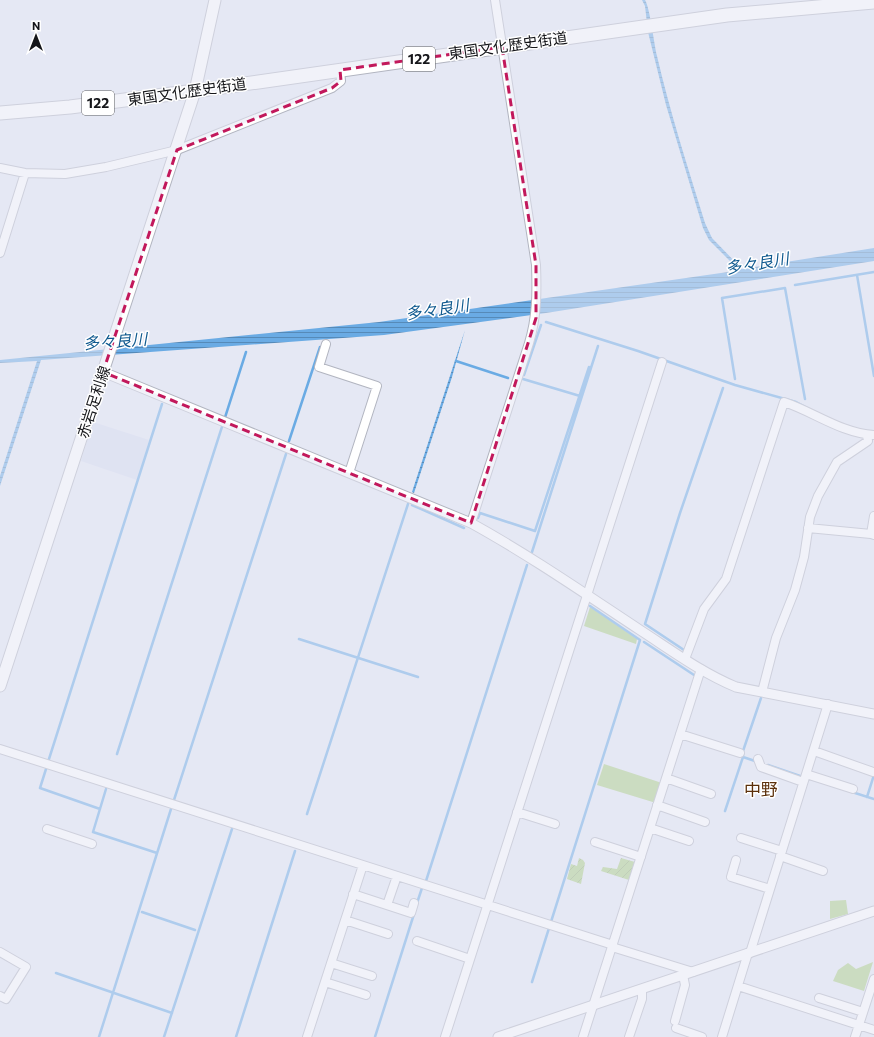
<svg xmlns="http://www.w3.org/2000/svg" width="874" height="1037" viewBox="0 0 874 1037" font-family="Commissioner,'Noto Sans JP',sans-serif">
  <defs>
    <pattern id="garden-furrows" width="10" height="10" patternUnits="userSpaceOnUse"><rect width="10" height="10" fill="#acce83"/><path d="M-1 1l2-2M0 10L10 0M9 11l2-2" fill="none" stroke="#93b071"/></pattern>
    <pattern id="water-rules" width="6" height="5" patternUnits="userSpaceOnUse"><rect width="6" height="5" fill="#6aabe4"/><path d="M0 2.5h6" fill="none" stroke="#568ab8"/></pattern>
  </defs>
  <rect width="100%" height="100%" fill="#e5e8f4"/>
  <path fill="#d7ddf0" d="M 93,422 L 149,440 L 137,480 L 81,461 Z"/>
  <path fill="#acce83" d="M 590,607 L 637,639 L 636,644 L 584,626 Z
    M 604,764 L 662,783 L 656,803 L 597,785 Z
    M 846,900 L 848,914 L 830,919 L 830,901 Z
    M 873,962 L 864,991 L 833,981 L 838,970 L 848,963 L 856,969 Z"/>
  <path fill="url(#garden-furrows)" d="M 579,858 L 583,860 L 585,863 L 581,884 L 567,879 L 571,864 L 577,866 Z
    M 621,858 L 635,862 L 629,880 L 601,871 L 603,867 L 617,869 Z"/>
  <path fill="url(#water-rules)" d="M 642,0 L 645,0 C 650,8 654,44 657,56 C 670,112 688,168 705,223 L 712,238 L 742,269 L 874,248 L 874,261 L 546,313 L 384,335 L 41,360 L 0,486 L 0,476 L 37,361 L 0,363 L 0,360 L 379,322 L 735,271 L 736,267 L 709,240 L 703,228 L 666,105 L 648,32 L 645,6 Z
    M 465,330 L 452,377 L 414,493 L 412,492 Z"/>
  <g fill="none" stroke-linecap="round" stroke-linejoin="round">
    <path stroke="#6aabe4" stroke-width="2.5" d="M 857,275 L 874,376
      M 795,285 L 874,272
      M 546,322 L 638,351 L 735,385 L 796,402 L 811,410
      M 456,361 L 508,378
      M 524,375 L 541,325
      M 523,379 L 580,396
      M 735,379 L 722,298 L 785,288 L 805,399
      M 289,441 L 320,347
      M 412,505 L 464,528
      M 478,518 L 480,513 L 535,531 L 589,367 L 591,368
      M 532,552 L 598,346
      M 299,639 L 418,677
      M 644,642 L 694,675
      M 684,650 L 645,624 L 680,513 L 723,388
      M 117,754 L 246,352
      M 49,759 L 162,404
      M 758,762 L 743,757 L 743,751 L 761,698
      M 768,765 L 803,777
      M 46,769 L 40,788 L 100,809
      M 106,789 L 93,832 L 157,853
      M 852,792 L 874,799
      M 867,797 L 874,775
      M 174,800 L 286,454
      M 725,811 L 743,757
      M 307,814 L 408,504
      M 426,881 L 527,565
      M 417,903 L 422,888
      M 142,912 L 195,930
      M 56,973 L 172,1013
      M 532,982 L 640,640 L 590,606
      M 99,1037 L 171,809
      M 164,1037 L 232,829
      M 236,1037 L 295,851
      M 375,1037 L 414,914"/>
    <defs>
      <path id="minor" d="M 0,168 L 25,173 L 65,174 L 106,167 L 177,150 L 332,88 L 341,81 L 340,70
        M 0,253 L 25,173
        M 326,344 L 319,367 L 377,386 L 349,473
        M 874,516 L 871,534 L 874,535
        M 471,523 L 529,343 C 537,317 537,292 536,265 L 495,0
        M 808,528 L 871,534
        M 685,659 L 704,609 L 726,579 L 784,402 C 814,412 841,433 874,435
        M 762,692 L 776,638 L 795,590 L 804,557 L 810,517 L 818,496 L 837,462 L 868,441 L 867,435
        M 680,734 L 740,753
        M 0,749 L 613,945
        M 814,751 L 873,772
        M 758,759 L 761,767 L 803,782
        M 806,774 L 853,789
        M 666,778 L 711,794
        M 657,805 L 705,822
        M 517,812 L 555,824
        M 650,828 L 689,841
        M 47,829 L 92,844
        M 741,838 L 782,851
        M 595,842 L 641,857
        M 780,856 L 823,871
        M 736,860 L 731,877 L 770,889
        M 353,894 L 411,913 L 414,903
        M 387,905 L 397,876
        M 345,920 L 388,934
        M 417,941 L 470,959
        M 612,947 L 693,972
        M 0,952 L 26,967 L 6,999 L 0,996
        M 750,953 L 828,704
        M 331,963 L 372,976
        M 325,982 L 366,995
        M 738,986 L 874,1030
        M 819,998 L 863,1012
        M 675,1021 L 685,985 L 683,975
        M 676,1028 L 702,1037
        M 307,1037 L 363,865
        M 445,1037 L 662,362
        M 583,1037 L 701,669
        M 629,1037 L 642,999 L 642,989
        M 722,1037 L 748,953
        M 855,1037 L 874,979"/>
      <path id="tertiary" d="M 103,372 L 471,523 C 529,555 584,593 640,630 C 671,650 702,673 736,687 L 874,714
        M 498,1037 L 874,911"/>
      <path id="secondary" d="M 0,686 L 195,91 L 215,0"/>
      <path id="trunk" d="M 0,113 L 70,107 L 195,91 L 727,15 L 874,2"/>
    </defs>
    <use href="#minor" stroke="#b2b5c0" stroke-width="10"/>
    <use href="#tertiary" stroke="#b2b5c0" stroke-width="11"/>
    <use href="#secondary" stroke="#b2b5c0" stroke-width="13"/>
    <use href="#trunk" stroke="#b2b5c0" stroke-width="15"/>
    <use href="#minor" stroke="#fff" stroke-width="8"/>
    <use href="#tertiary" stroke="#fff" stroke-width="9"/>
    <use href="#secondary" stroke="#fff" stroke-width="11"/>
    <use href="#trunk" stroke="#fff" stroke-width="13"/>
  </g>
  <path d="M0 0H874V1037H0ZM 502,47 L 536,265 L 536,318 L 471,523 L 103,372 L 177,150 L 332,88 L 341,81 L 340,70 Z" fill="#e5e8f4" fill-opacity=".55" fill-rule="evenodd"/>
  <path fill="none" stroke="#c2185b" stroke-width="3" stroke-dasharray="8 5" stroke-linejoin="round" d="M 502,47 L 536,265 L 536,318 L 471,523 L 103,372 L 177,150 L 332,88 L 341,81 L 340,70 Z"/>
  <g text-anchor="middle" stroke-width="3" stroke-linejoin="round" paint-order="stroke">
    <g fill="#fff" stroke="#5b5c5f" stroke-width="1">
      <rect x="403" y="47" width="32" height="24" rx="3"/>
      <rect x="82" y="91" width="32" height="24" rx="3"/>
    </g>
    <g font-size="14" font-weight="bold" fill="#15161a">
      <text x="419" y="64">122</text>
      <text x="98" y="108">122</text>
    </g>
    <g font-size="15" fill="#15161a" stroke="#fff">
      <text transform="translate(508 46) rotate(-8)" y="5">東国文化歴史街道</text>
      <text transform="translate(187 92) rotate(-8)" y="5">東国文化歴史街道</text>
      <text transform="translate(94 402) rotate(-72)" y="5">赤岩足利線</text>
    </g>
    <g font-size="16" font-style="italic" fill="#105a8f" stroke="#fff">
      <text transform="translate(757 263) rotate(-9)" y="6">多々良川</text>
      <text transform="translate(437 309) rotate(-8)" y="6">多々良川</text>
      <text transform="translate(115 341) rotate(-4)" y="6">多々良川</text>
    </g>
    <g font-size="17" fill="#5c300b" stroke="#fff">
      <text x="761" y="796">中野</text>
    </g>
  </g>
  <g transform="translate(36 36)" stroke="#ffffff" stroke-width="3" paint-order="stroke">
  <path d="M0-3L7 15L0 10L-7 15Z" fill="#15161a"/>
  <text y="-6" font-size="11" font-weight="bold" text-anchor="middle" fill="#15161a">N</text>
  </g>
</svg>
